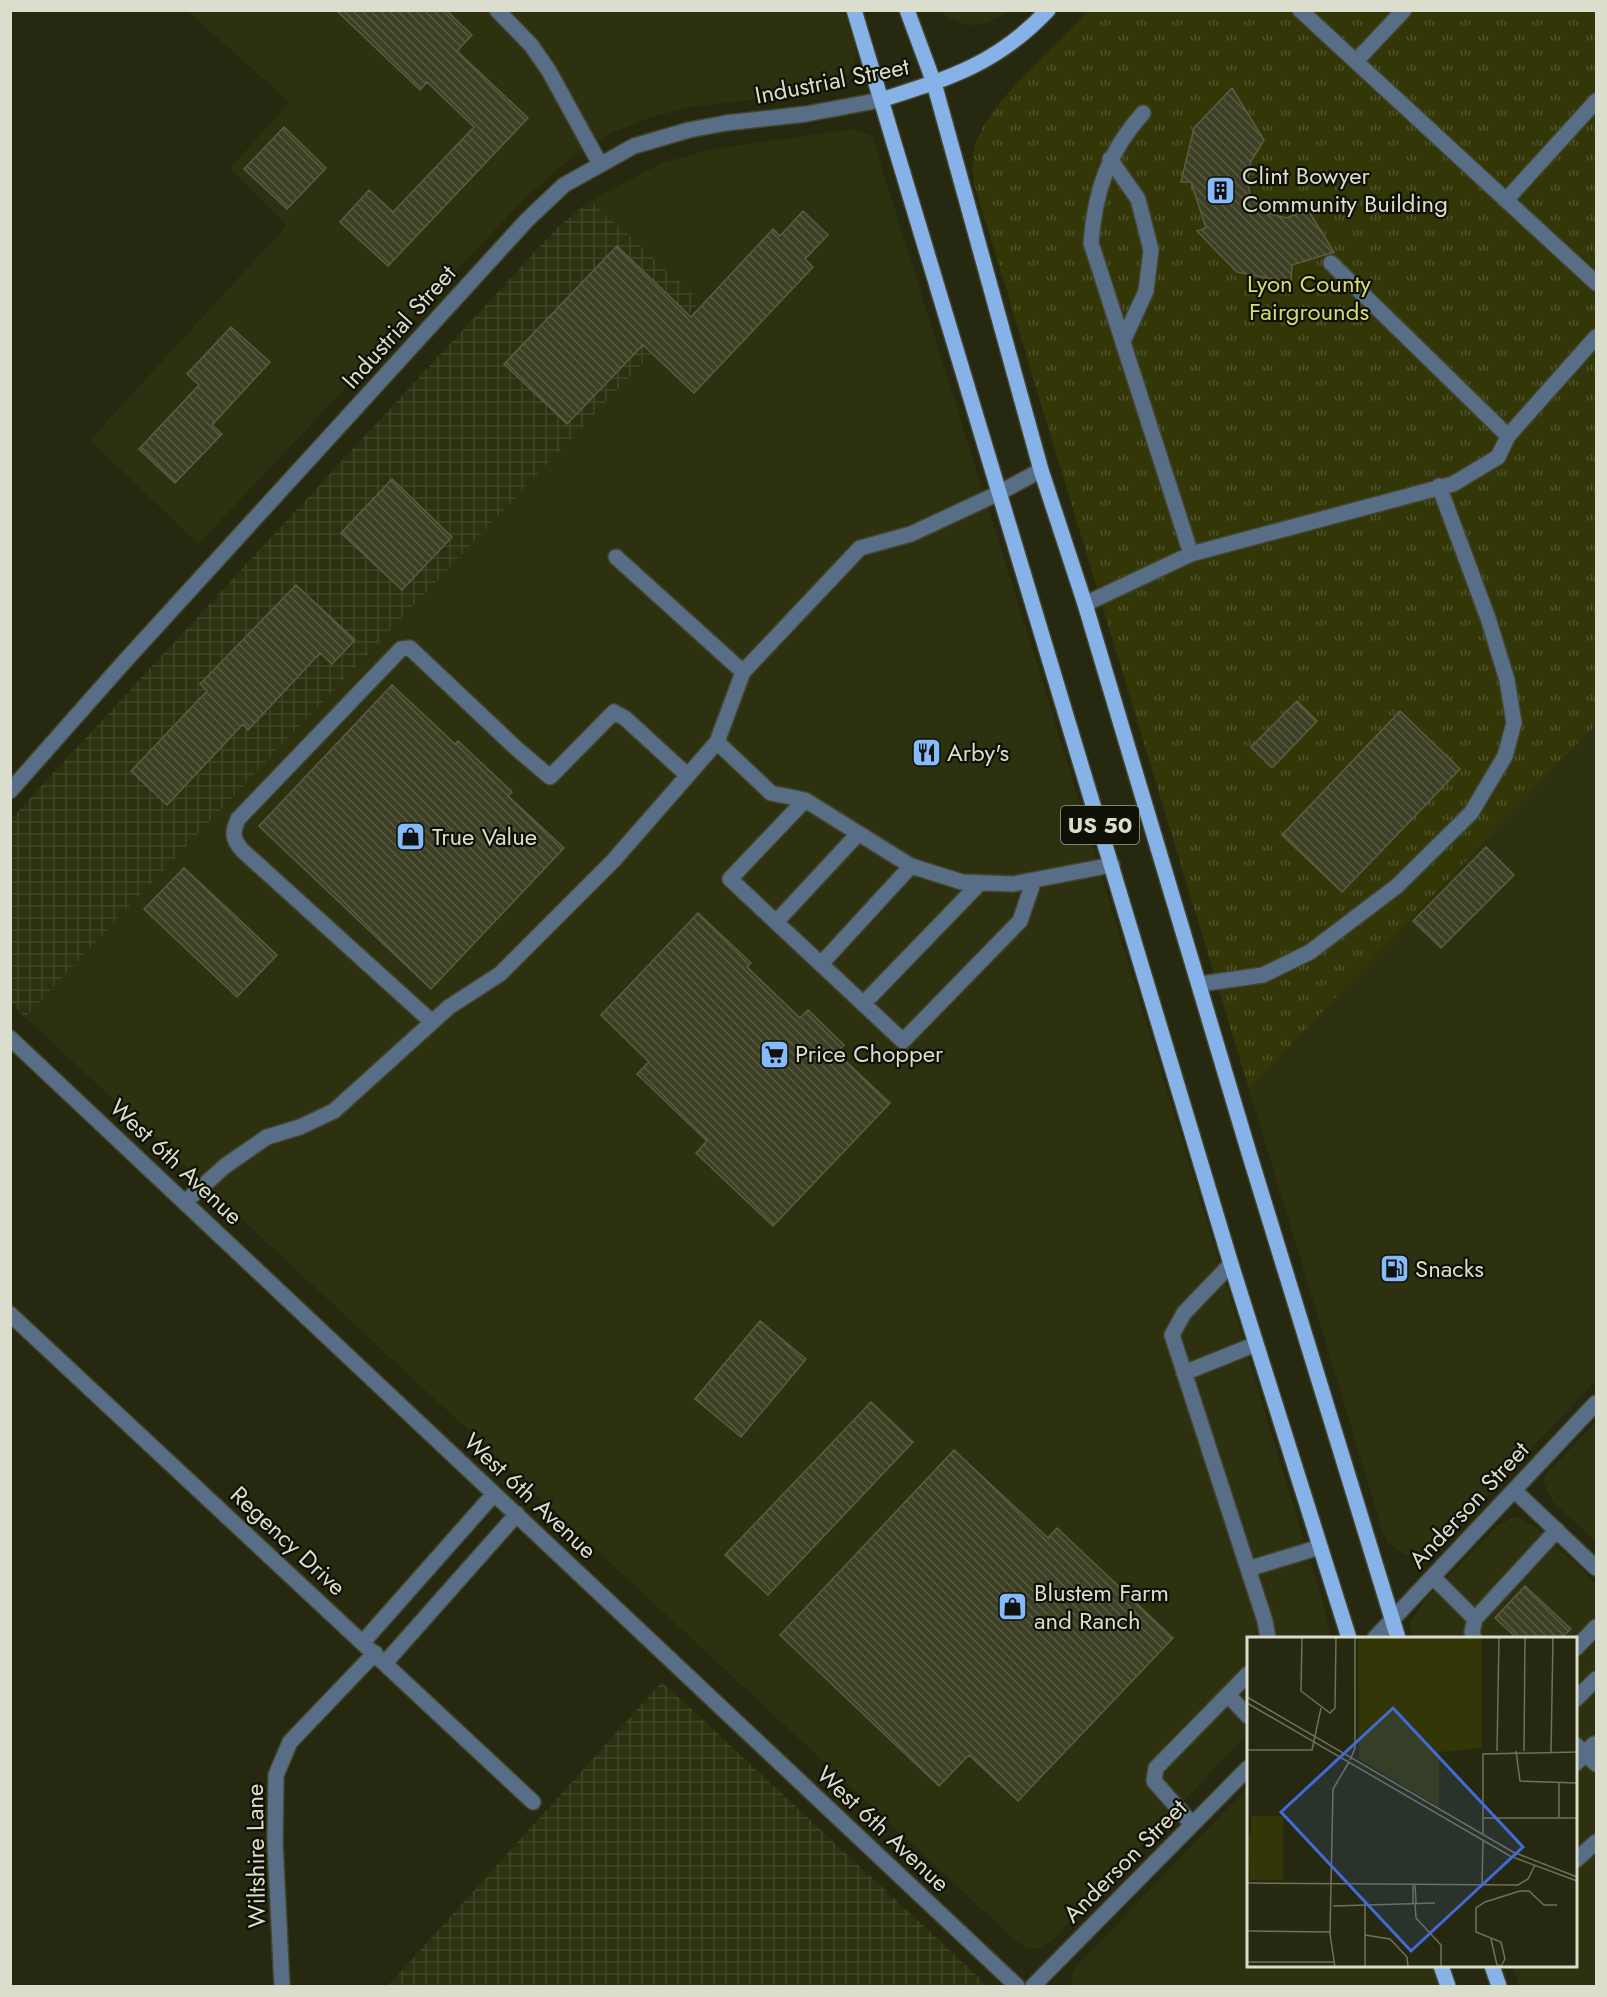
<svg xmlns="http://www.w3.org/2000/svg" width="1607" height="1997" viewBox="0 0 1607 1997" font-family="Jost,sans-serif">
  <defs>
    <pattern id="industrial-grid" width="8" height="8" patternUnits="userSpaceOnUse" patternTransform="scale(1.5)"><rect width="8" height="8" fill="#2e310f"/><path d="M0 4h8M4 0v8" fill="none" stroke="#424526"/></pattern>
    <pattern id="park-tufts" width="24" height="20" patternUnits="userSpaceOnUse" patternTransform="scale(1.5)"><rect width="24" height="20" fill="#333708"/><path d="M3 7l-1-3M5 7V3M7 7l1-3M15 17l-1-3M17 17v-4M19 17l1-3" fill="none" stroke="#50542b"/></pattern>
    <pattern id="building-back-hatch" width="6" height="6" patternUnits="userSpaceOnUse" patternTransform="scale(1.5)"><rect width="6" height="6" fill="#3d4025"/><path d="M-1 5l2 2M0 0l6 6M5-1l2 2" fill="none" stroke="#585b43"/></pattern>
  </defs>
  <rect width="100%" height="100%" fill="#26290f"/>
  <path fill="#2e310f" d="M 187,11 L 844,11 L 856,49 L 855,62 L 843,82 L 830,87 L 809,93 L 691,107 L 649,118 L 611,133 L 572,157 L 525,198 L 198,544 L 90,440 L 287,225 L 230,168 L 290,102 Z
    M 938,11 L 1011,11 L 987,23 L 974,25 L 961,24 Z
    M 853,129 L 872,136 L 1043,683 L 1326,1613 L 1330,1633 L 1329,1638 L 1248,1638 L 1248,1733 L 1052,1940 L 1039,1948 L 1028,1949 L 1017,1942 L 25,1017 L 700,301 L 590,201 L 660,164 L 707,150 Z
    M 1596,724 L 1596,1380 L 1447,1539 L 1418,1555 L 1404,1555 L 1387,1542 L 1382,1529 L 1249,1089 Z
    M 1596,1422 L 1596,1542 L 1552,1501 L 1543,1481 L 1549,1471 Z
    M 1517,1516 L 1538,1529 L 1596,1583 L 1596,1986 L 1519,1986 L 1512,1966 L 1576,1966 L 1576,1638 L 1411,1637 L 1411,1622 L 1426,1599 L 1498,1525 Z
    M 1248,1787 L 1248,1966 L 1432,1966 L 1439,1986 L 1071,1986 L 1072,1974 L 1078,1965 Z"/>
  <path fill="url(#industrial-grid)" d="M 590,201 L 701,301 L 25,1017 L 11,1003 L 10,820 L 558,227 Z
    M 662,1682 L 988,1986 L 388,1986 Z"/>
  <path fill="url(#park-tufts)" d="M 1088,11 L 1596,11 L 1596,724 L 1249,1089 L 974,183 C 972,167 971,153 978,137 C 994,99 1058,43 1088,11 Z"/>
  <path fill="url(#building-back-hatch)" stroke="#5b5e42" stroke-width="1.5" d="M 336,10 L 446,10 L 472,35 L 457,51 L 528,118 L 388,266 L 340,222 L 369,190 L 393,212 L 474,127 L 427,82 L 420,90 Z
    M 1232,88 L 1264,140 L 1251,161 L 1247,181 L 1251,198 L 1267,213 L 1286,218 L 1308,210 L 1334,252 L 1292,265 L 1291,283 L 1237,272 L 1197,231 L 1206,228 L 1191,182 L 1181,182 L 1194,128 Z
    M 284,127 L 326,168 L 287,209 L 244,169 Z
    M 803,211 L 828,235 L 805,259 L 813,267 L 694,393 L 643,345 L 567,424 L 504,364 L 617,246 L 691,317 L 773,229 L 780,236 Z
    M 231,327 L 270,362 L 212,425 L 222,434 L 175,483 L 139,449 L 199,385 L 187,374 Z
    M 392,479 L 452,537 L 402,590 L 341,533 Z
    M 296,585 L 355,640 L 332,664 L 320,653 L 248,730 L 243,724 L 167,805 L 131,771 L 207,691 L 200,684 Z
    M 392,685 L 455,744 L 458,741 L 512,792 L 508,796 L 564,848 L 431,989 L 259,826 Z
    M 1297,701 L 1317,721 L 1272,768 L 1251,747 Z
    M 1400,711 L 1460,769 L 1342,892 L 1282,835 Z
    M 1486,847 L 1514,875 L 1441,948 L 1413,921 Z
    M 184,868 L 277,955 L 237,997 L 144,909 Z
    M 698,913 L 751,963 L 747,967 L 800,1018 L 808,1010 L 844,1045 L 837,1053 L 890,1103 L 773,1226 L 696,1153 L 707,1141 L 637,1074 L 649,1062 L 601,1015 Z
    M 760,1321 L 806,1359 L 741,1437 L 695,1399 Z
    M 871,1402 L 913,1442 L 768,1595 L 725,1555 Z
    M 954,1450 L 1048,1538 L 1057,1528 L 1173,1638 L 1018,1801 L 969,1755 L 939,1786 L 780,1635 Z
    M 1525,1586 L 1571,1629 L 1561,1638 L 1517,1638 L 1495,1618 Z"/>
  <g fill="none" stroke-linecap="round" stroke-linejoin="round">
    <defs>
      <path id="minor" d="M 497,10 L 531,45 L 549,71 L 600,164
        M 1300,10 L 1596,283
        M 1356,61 L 1404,10
        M 1143,113 C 1108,152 1095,191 1091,243 L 1191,554
        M 1110,159 L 1138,199 L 1151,250 L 1146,291 L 1123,341
        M 1507,199 L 1596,101
        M 1331,263 L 1508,436
        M 616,557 L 743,672 L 860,548 L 911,534 L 999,493 L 1041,470
        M 1085,604 L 1191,554 L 1453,484 L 1498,457 L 1508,436 L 1596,337
        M 717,742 L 771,793 L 805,800 L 911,866 L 962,882 L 1013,884 L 1112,865
        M 10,791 L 125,661 L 527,220 L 564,185 L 634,146 L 689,130 L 726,123 L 806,114 L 881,100
        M 805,800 L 730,879 L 903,1041 L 1020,921 L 1034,880
        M 776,922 L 857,835
        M 821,964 L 911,866
        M 1200,984 L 1263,975 L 1310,952 L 1397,886 L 1471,813 L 1505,756 L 1514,723 L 1507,680 L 1488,618 L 1439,486
        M 863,1004 L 980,883
        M 432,1022 L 243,851 C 232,839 232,833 238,819 L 401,649 L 410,648 L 517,749 L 550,777 L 614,712 L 625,718 L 687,775
        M 10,1038 L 1017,1986
        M 185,1202 L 225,1166 L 267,1137 L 300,1127 L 334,1111 L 449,1007 L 500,974 L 613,861 L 717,742 L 743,672
        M 1231,1264 L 1184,1313 L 1172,1335 L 1265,1621 L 1268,1638
        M 10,1314 L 533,1802
        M 1184,1373 L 1256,1344
        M 1515,1491 L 1596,1568
        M 1248,1569 L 1320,1547
        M 1433,1577 L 1475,1619
        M 1375,1638 L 1596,1403
        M 1474,1638 L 1472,1632 L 1475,1619 L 1557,1530
        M 363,1642 L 494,1494
        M 1576,1648 L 1596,1627
        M 385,1663 L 517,1514
        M 1228,1695 L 1248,1716
        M 1576,1699 L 1596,1679
        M 1576,1745 L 1596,1764
        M 1576,1763 L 1594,1744
        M 1192,1824 L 1154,1781 L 1156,1768 L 1248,1674
        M 1576,1860 L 1596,1842
        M 282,1986 L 275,1843 L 276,1775 L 290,1742 L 375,1653
        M 1033,1986 L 1248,1768"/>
      <path id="major" d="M 854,10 L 1231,1264 L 1349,1638
        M 907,10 L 934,83 L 1041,470 L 1085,604 L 1249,1153 L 1398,1638
        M 881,100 C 950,78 997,64 1048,10
        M 1441,1966 L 1448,1986
        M 1492,1966 L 1499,1986"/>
    </defs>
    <use href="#minor" stroke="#43462d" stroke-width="18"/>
    <use href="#major" stroke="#43462d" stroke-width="18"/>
    <use href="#minor" stroke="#586d86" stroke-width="15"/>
    <use href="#major" stroke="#86b2e7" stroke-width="15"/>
  </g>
  <defs>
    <symbol id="building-square" viewBox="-11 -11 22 22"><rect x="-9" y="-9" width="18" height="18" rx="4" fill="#85bbfb" stroke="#0f1106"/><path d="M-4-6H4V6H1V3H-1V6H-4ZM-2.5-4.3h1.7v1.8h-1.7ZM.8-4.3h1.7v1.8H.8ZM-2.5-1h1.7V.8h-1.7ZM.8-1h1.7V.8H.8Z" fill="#111"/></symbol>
    <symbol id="restaurant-square" viewBox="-11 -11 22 22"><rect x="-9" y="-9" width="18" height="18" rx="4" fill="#85bbfb" stroke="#0f1106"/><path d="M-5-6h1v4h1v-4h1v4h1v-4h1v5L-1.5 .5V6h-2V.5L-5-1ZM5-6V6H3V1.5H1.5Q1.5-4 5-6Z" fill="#111"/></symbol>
    <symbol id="shop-square" viewBox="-11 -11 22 22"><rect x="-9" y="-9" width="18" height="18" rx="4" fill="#85bbfb" stroke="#0f1106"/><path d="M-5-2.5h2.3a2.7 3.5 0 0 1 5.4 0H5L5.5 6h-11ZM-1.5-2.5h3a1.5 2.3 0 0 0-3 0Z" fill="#111"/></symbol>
    <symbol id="supermarket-square" viewBox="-11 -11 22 22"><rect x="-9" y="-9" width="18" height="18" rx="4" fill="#85bbfb" stroke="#0f1106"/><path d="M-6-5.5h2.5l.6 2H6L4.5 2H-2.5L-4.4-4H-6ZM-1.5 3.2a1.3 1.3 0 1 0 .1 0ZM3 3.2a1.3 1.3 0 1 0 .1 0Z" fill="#111"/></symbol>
    <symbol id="fuel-square" viewBox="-11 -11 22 22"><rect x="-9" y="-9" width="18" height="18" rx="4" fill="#85bbfb" stroke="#0f1106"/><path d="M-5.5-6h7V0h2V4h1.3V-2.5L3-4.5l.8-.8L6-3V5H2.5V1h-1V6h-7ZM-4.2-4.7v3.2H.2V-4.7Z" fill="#111"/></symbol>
  </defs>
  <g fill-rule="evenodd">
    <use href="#building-square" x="1204" y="174" width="33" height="33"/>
    <use href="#restaurant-square" x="910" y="736" width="33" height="33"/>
    <use href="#shop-square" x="394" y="820" width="33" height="33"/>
    <use href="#supermarket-square" x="758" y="1038" width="33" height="33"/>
    <use href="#fuel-square" x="1378" y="1252" width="33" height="33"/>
    <use href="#shop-square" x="996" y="1590" width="33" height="33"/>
  </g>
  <g text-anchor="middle" stroke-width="4.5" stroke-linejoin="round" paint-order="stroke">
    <rect fill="#0f1106" stroke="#9ea091" stroke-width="1.5" x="1061" y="806" width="78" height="38" rx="4.5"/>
    <g font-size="22" font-weight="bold" fill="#dbddcd">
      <text x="1100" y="833">US 50</text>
    </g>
    <g font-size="24" fill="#dbddcd" stroke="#0f1106">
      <text transform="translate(832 81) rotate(-11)" y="8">Industrial Street</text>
      <text transform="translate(399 327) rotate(-48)" y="8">Industrial Street</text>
      <text transform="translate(176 1162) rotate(43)" y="8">West 6th Avenue</text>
      <text transform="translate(530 1496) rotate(43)" y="8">West 6th Avenue</text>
      <text transform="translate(1469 1505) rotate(-47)" y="8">Anderson Street</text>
      <text transform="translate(288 1541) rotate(43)" y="8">Regency Drive</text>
      <text transform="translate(883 1829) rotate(43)" y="8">West 6th Avenue</text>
      <text transform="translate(256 1856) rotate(-91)" y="8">Wiltshire Lane</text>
      <text transform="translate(1125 1861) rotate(-45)" y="8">Anderson Street</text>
    </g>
    <g font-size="24" fill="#dbddcd" stroke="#0f1106" text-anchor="start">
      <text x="1242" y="184">Clint Bowyer<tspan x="1242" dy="28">Community Building</tspan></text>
      <text x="947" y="761">Arby's</text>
      <text x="432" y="845">True Value</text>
      <text x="795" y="1062">Price Chopper</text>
      <text x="1415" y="1277">Snacks</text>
      <text x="1034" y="1601">Blustem Farm<tspan x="1034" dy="28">and Ranch</tspan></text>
    </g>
    <g font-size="24" fill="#d3dd6f" stroke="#0f1106">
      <text x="1309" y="292">Lyon County<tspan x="1309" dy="28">Fairgrounds</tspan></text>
    </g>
  </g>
  <g transform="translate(1247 1637)">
    <rect width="330" height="330" fill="#26290f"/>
    <path d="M 4,179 L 36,179 L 36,243 L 3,243 L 0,197 L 4,197 Z" fill="#333708"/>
    <path d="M 111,0 L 235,0 L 235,111 L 192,115 L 192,170 L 112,122 Z" fill="#333708"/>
    <path d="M 191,53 L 199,55 L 198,83 L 183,81 L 183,60 Z" fill="#333708"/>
    <path fill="none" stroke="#6e715b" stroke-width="1.5" d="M 55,0 L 54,54 L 83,76 L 88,71 L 89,0M 0,60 L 266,215 L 330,240M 0,66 L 263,219 L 330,244M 0,113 L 65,113 L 74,71M 250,114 L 252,0M 269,114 L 273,144 L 330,146M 277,114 L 278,0M 304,115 L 306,0M 103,123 L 108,111 L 108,0M 236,181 L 330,181M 312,181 L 312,146M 236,198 L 236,117 L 330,115M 0,246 L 271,248 L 281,242 L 288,228M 166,247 L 166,266M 168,247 L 169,266M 235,247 L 236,204M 168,266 L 169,281 L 194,308 L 194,330M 86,269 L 188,266M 0,294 L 84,295M 118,298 L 143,302 L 160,320 L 161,330M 244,302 L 250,328 L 254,329 L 258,322 L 254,305 L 229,295 L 229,271 L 238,265 L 273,254 L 282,254 L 297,268 L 310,268M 0,325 L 87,325M 88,330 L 83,297 L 86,152 L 102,125M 118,330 L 118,266"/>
    <path fill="#436bd6" fill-opacity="0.15" stroke="#436bd6" stroke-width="3" d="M 146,71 L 276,210 L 164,314 L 34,175 Z"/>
    <rect width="330" height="330" fill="none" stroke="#dbddcd" stroke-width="3"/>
  </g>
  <rect width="1607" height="1997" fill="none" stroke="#dbddcd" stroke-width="24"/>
</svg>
